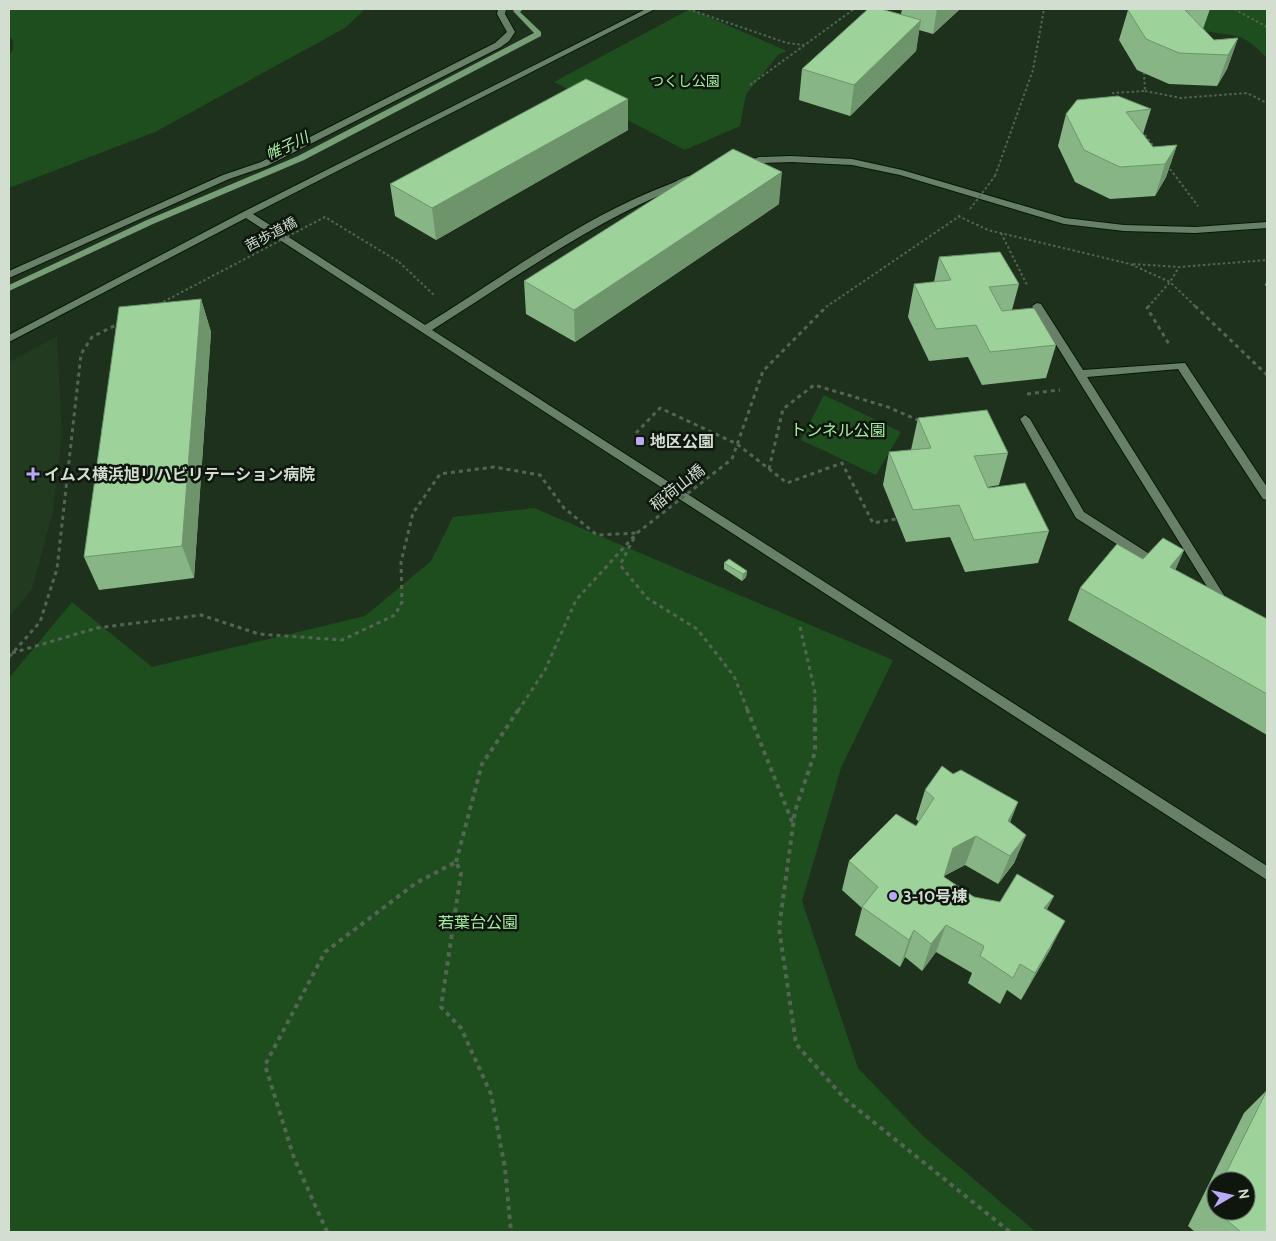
<svg xmlns="http://www.w3.org/2000/svg" width="1276" height="1241" viewBox="0 0 1276 1241" font-family="Cabin,'Noto Sans JP',sans-serif">
  <rect width="100%" height="100%" fill="#1d311d"/>
  <path fill="#213a20" d="M 57,336 L 62,435 L 53,512 L 32,589 L 9,618 L 9,362 Z"/>
  <path fill="#1e4e1e" d="M 9,9 L 365,9 L 345,28 L 155,132 L 9,188 L 9,56 L 13,49 L 13,40 L 9,36 Z
    M 690,9 L 787,51 L 779,54 L 746,94 L 740,126 L 685,150 L 554,82 Z
    M 1152,9 L 1267,9 L 1267,58 C 1238,27 1233,39 1198,29 C 1183,25 1167,15 1152,9 Z
    M 824,395 L 901,432 L 876,475 L 801,440 Z
    M 534,508 L 893,660 L 841,768 L 802,901 L 858,1068 L 923,1136 L 1036,1232 L 9,1232 L 9,678 L 72,602 L 152,667 L 365,616 L 431,561 L 453,517 Z"/>
  <g fill="none" stroke-linecap="round" stroke-linejoin="round">
    <path fill="#779e76" fill-rule="evenodd" d="M 515,9 L 523,9 L 520,12 L 541,32 L 541,36 L 304,160 L 153,224 L 9,291 L 9,285 L 147,220 L 298,156 L 534,33 L 514,12 L 513,11 Z"/>
    <defs>
      <path id="minor" d="M 498,9 L 506,9 L 505,14 L 515,32 L 509,41 L 501,47 L 267,166 L 229,179 L 9,278 L 9,271 L 223,175 L 261,162 L 495,43 L 507,32 L 497,14 Z
        M 646,9 L 655,9 L 253,214 L 425,325 C 505,276 582,217 670,184 C 679,180 690,173 699,175 L 699,179 C 602,215 519,275 432,330 L 1267,866 L 1267,880 L 246,218 L 9,342 L 9,335 L 243,212 Z
        M 791,156 L 852,159 L 902,170 L 1065,218 L 1124,225 L 1195,227 L 1267,222 L 1267,228 L 1195,233 L 1124,231 L 1064,224 L 900,175 L 852,165 L 791,162 L 759,163 L 741,168 L 737,165 L 759,157 Z
        M 1037,303 L 1041,304 L 1083,370 L 1185,363 L 1267,487 L 1267,500 L 1263,499 L 1178,369 L 1087,377 L 1229,603 L 1231,606 L 1229,609 L 1221,609 L 1032,306 Z
        M 1025,415 L 1030,419 L 1084,512 L 1162,562 L 1164,565 L 1162,568 L 1154,568 L 1076,518 L 1020,419 Z"/>
    </defs>
    <use href="#minor" stroke="#061906" stroke-width="2"/>
    <path stroke="#536553" stroke-width="2" stroke-dasharray="2.5 2.5" stroke-linecap="butt" d="M 688,9 L 787,43 L 804,45
      M 1234,9 L 1267,27
      M 750,85 L 854,9
      M 1145,91 L 1181,98 L 1247,93 L 1267,103
      M 1117,98 L 1113,93 L 1145,91 L 1144,73
      M 1142,131 L 1155,148
      M 1167,165 L 1198,206
      M 995,176 L 1033,70 L 1044,9
      M 958,216 L 988,230 L 1130,264 L 1170,282 L 1196,307
      M 1001,233 L 1027,285
      M 399,262 L 435,296
      M 1133,264 L 1179,267 L 1267,260
      M 826,307 L 961,215
      M 1148,307 L 1170,282 L 1179,267"/>
    <path stroke="#536553" stroke-width="3" stroke-dasharray="4 4" stroke-linecap="butt" d="M 1149,306 L 1147,308 L 1169,344
      M 1195,306 L 1267,375
      M 1027,394 L 1060,390
      M 636,433 L 660,408 L 737,444 L 787,483 L 842,463 L 873,523 L 896,519
      M 732,459 L 763,371 L 827,306
      M 769,469 L 783,409 L 814,385 L 888,407 L 920,421
      M 634,538 L 620,565 L 647,598 L 697,629 L 734,676 L 748,711
      M 800,627 L 815,692 L 815,711
      M 12,653 L 97,628 L 201,615 L 259,634 L 342,640 L 395,615 L 402,602 L 401,562 L 413,513 L 440,474 L 494,467 L 540,475 L 564,508 L 597,535 L 637,533
      M 9,657 L 40,622 L 57,569 L 81,354 L 92,337 L 120,323
      M 518,711 L 545,670 L 576,600 L 637,533"/>
    <path stroke="#536553" stroke-width="4" stroke-dasharray="4.5 4.5" stroke-linecap="butt" d="M 747,709 L 793,824
      M 815,709 L 815,752 L 795,811 L 779,928 L 796,1044 L 845,1099 L 1010,1232
      M 456,862 L 482,764 L 519,709
      M 327,1232 L 294,1158 L 265,1065 L 325,952 L 416,883 L 456,862 L 461,873 L 441,1007 L 461,1028 L 491,1094 L 505,1168 L 511,1232"/>
    <use href="#minor" fill="#698068" fill-rule="evenodd"/>
    <path stroke="#536553" stroke-width="2" stroke-dasharray="2.5 2.5" stroke-linecap="butt" d="M 970,209 L 995,176
      M 159,304 L 325,217 L 399,262"/>
    <path stroke="#536553" stroke-width="3" stroke-dasharray="4 4" stroke-linecap="butt" d="M 637,533 L 732,459"/>
  </g>
  <path fill="#87b585" fill-rule="evenodd" d="M 902,9 L 960,9 L 933,34 L 919,30 L 916,51 L 850,116 L 799,100 L 802,69 L 901,14 Z
    M 1210,9 L 1203,29 L 1214,40 L 1238,38 L 1227,69 L 1217,86 L 1169,84 L 1137,70 L 1119,40 L 1128,10 Z
    M 628,99 L 628,130 L 436,240 L 395,216 L 390,184 Z
    M 1151,109 L 1143,134 L 1153,147 L 1177,145 L 1166,177 L 1155,196 L 1110,199 L 1075,182 L 1058,146 L 1066,114 Z
    M 779,204 L 575,342 L 526,314 L 524,281 Z
    M 939,257 L 1019,284 L 1012,310 L 1056,345 L 1046,378 L 982,385 L 968,357 L 929,361 L 908,317 L 914,284 L 934,282 Z
    M 1267,280 L 1267,287 L 1265,285 Z
    M 201,299 L 211,332 L 194,578 L 99,590 L 84,557 Z
    M 918,418 L 1008,453 L 999,485 L 988,487 L 1049,531 L 1038,563 L 965,572 L 950,537 L 906,542 L 883,485 L 889,452 L 911,450 Z
    M 1184,550 L 1175,570 L 1267,619 L 1267,735 L 1068,620 L 1080,588 L 1143,559 Z
    M 724,563 L 747,571 L 746,577 L 742,581 L 724,569 Z
    M 953,774 L 1018,802 L 1010,822 L 1026,835 L 1014,863 L 998,884 L 965,865 L 944,876 L 944,877 L 974,897 L 1000,902 L 1054,896 L 1047,909 L 1051,948 L 1021,1000 L 1007,990 L 1000,1004 L 968,983 L 972,973 L 936,952 L 922,971 L 905,957 L 900,967 L 855,935 L 862,908 L 842,890 L 849,861 L 916,826 L 919,822 L 916,819 L 925,790 Z
    M 1267,1090 L 1267,1232 L 1195,1232 L 1188,1226 L 1244,1113 ZM 1216,1181 L 1246,1181 L 1216,1211 Z"/>
  <path fill="#6e946c" d="M 937,9 L 960,9 L 933,34 Z
    M 921,20 L 916,51 L 850,116 L 854,85 Z
    M 1238,38 L 1227,69 L 1217,86 L 1228,55 Z
    M 628,99 L 628,130 L 436,240 L 432,208 Z
    M 1177,145 L 1166,177 L 1155,196 L 1165,164 Z
    M 782,172 L 779,204 L 575,342 L 574,310 Z
    M 201,299 L 211,332 L 194,578 L 182,546 Z
    M 1184,550 L 1170,582 L 1170,567 Z
    M 747,571 L 746,577 L 742,581 L 743,574 Z
    M 1018,802 L 1006,832 L 996,850 L 1008,821 Z
    M 1026,835 L 1014,863 L 998,884 L 1010,856 Z
    M 976,836 L 965,865 L 943,876 L 953,848 Z
    M 1054,896 L 1040,923 L 1044,908 Z
    M 1065,921 L 1051,948 L 1021,1000 L 1035,973 Z
    M 946,925 L 936,952 L 922,971 L 931,944 Z
    M 914,930 L 905,957 L 900,967 L 909,940 Z"/>
  <path fill="#9dd39b" stroke="#6e946c" d="M 868,9 L 881,9 L 921,20 L 854,85 L 802,69 Z
    M 1129,9 L 1209,9 L 1185,10 L 1214,40 L 1238,38 L 1228,55 L 1179,53 L 1146,39 L 1128,10 Z
    M 586,79 L 628,99 L 432,208 L 390,184 Z
    M 1118,96 L 1151,109 L 1126,112 L 1153,147 L 1177,145 L 1165,164 L 1120,167 L 1084,150 L 1066,114 L 1077,100 Z
    M 733,149 L 782,172 L 574,310 L 524,281 Z
    M 1000,252 L 1019,284 L 989,287 L 1002,311 L 1034,308 L 1056,345 L 990,352 L 976,325 L 936,329 L 914,284 L 951,280 L 939,257 Z
    M 201,299 L 182,546 L 84,557 L 119,307 Z
    M 987,410 L 1008,453 L 974,456 L 988,488 L 1025,483 L 1049,531 L 974,540 L 959,505 L 913,510 L 889,452 L 931,448 L 918,418 Z
    M 1163,538 L 1184,550 L 1170,567 L 1267,619 L 1267,694 L 1080,588 L 1117,544 L 1143,559 Z
    M 729,559 L 747,571 L 743,574 L 724,563 Z
    M 942,766 L 953,774 L 961,770 L 1018,802 L 1008,821 L 1026,835 L 1010,856 L 976,836 L 953,848 L 944,877 L 974,897 L 1000,902 L 1017,874 L 1054,896 L 1044,908 L 1065,921 L 1035,973 L 1020,964 L 1013,978 L 980,956 L 984,946 L 946,925 L 931,944 L 914,930 L 909,940 L 862,907 L 878,887 L 849,861 L 896,814 L 916,826 L 934,798 L 925,790 Z
    M 1267,1090 L 1267,1232 L 1241,1232 L 1210,1206 L 1216,1193 L 1216,1211 L 1246,1211 L 1246,1181 L 1222,1181 Z"/>
  <g fill="#baaaf6" stroke="#0e160d" stroke-width="2">
    <rect x="635" y="436" width="10" height="10" rx="2.5"/>
    <path d="M30.5 466.5h5v5h5v5h-5v5h-5v-5h-5v-5h5z"/>
    <circle cx="893" cy="896" r="5"/>
  </g>
  <g text-anchor="middle" stroke-width="5" stroke-linejoin="round" paint-order="stroke">
    <g font-size="14" fill="#a5eda2" stroke="#0e160d">
      <text x="685" y="86">つくし公園</text>
    </g>
    <g font-size="14" fill="#d1ded0" stroke="#0e160d">
      <text transform="translate(271 234) rotate(-28)" y="5">茜歩道橋</text>
    </g>
    <g font-size="15" font-style="italic" fill="#acf5a9" stroke="#0e160d">
      <text transform="translate(287 146) rotate(-25)" y="5">帷子川</text>
    </g>
    <g font-size="16" fill="#a5eda2" stroke="#0e160d">
      <text x="838" y="436">トンネル公園</text>
      <text x="478" y="928">若葉台公園</text>
    </g>
    <g font-size="16" font-weight="bold" fill="#d1ded0" stroke="#0e160d" text-anchor="start">
      <text x="650" y="447">地区公園</text>
      <text x="44" y="480">イムス横浜旭リハビリテーション病院</text>
      <text x="903" y="902">3-10号棟</text>
    </g>
    <g font-size="16" fill="#d1ded0" stroke="#0e160d">
      <text transform="translate(677 487) rotate(-38)" y="6">稲荷山橋</text>
    </g>
  </g>
  <rect width="1276" height="1241" fill="none" stroke="#d1ded0" stroke-width="20"/>
  <g transform="translate(1231 1196) rotate(81)"><circle r="24" fill="#0e160d" stroke="#5c665b"/>
  <path d="M0-4L9 19L0 12L-9 19Z" fill="#baaaf6"/>
  <text y="-8" font-size="14" font-weight="bold" text-anchor="middle" fill="#d1ded0">N</text>
  </g>
</svg>
